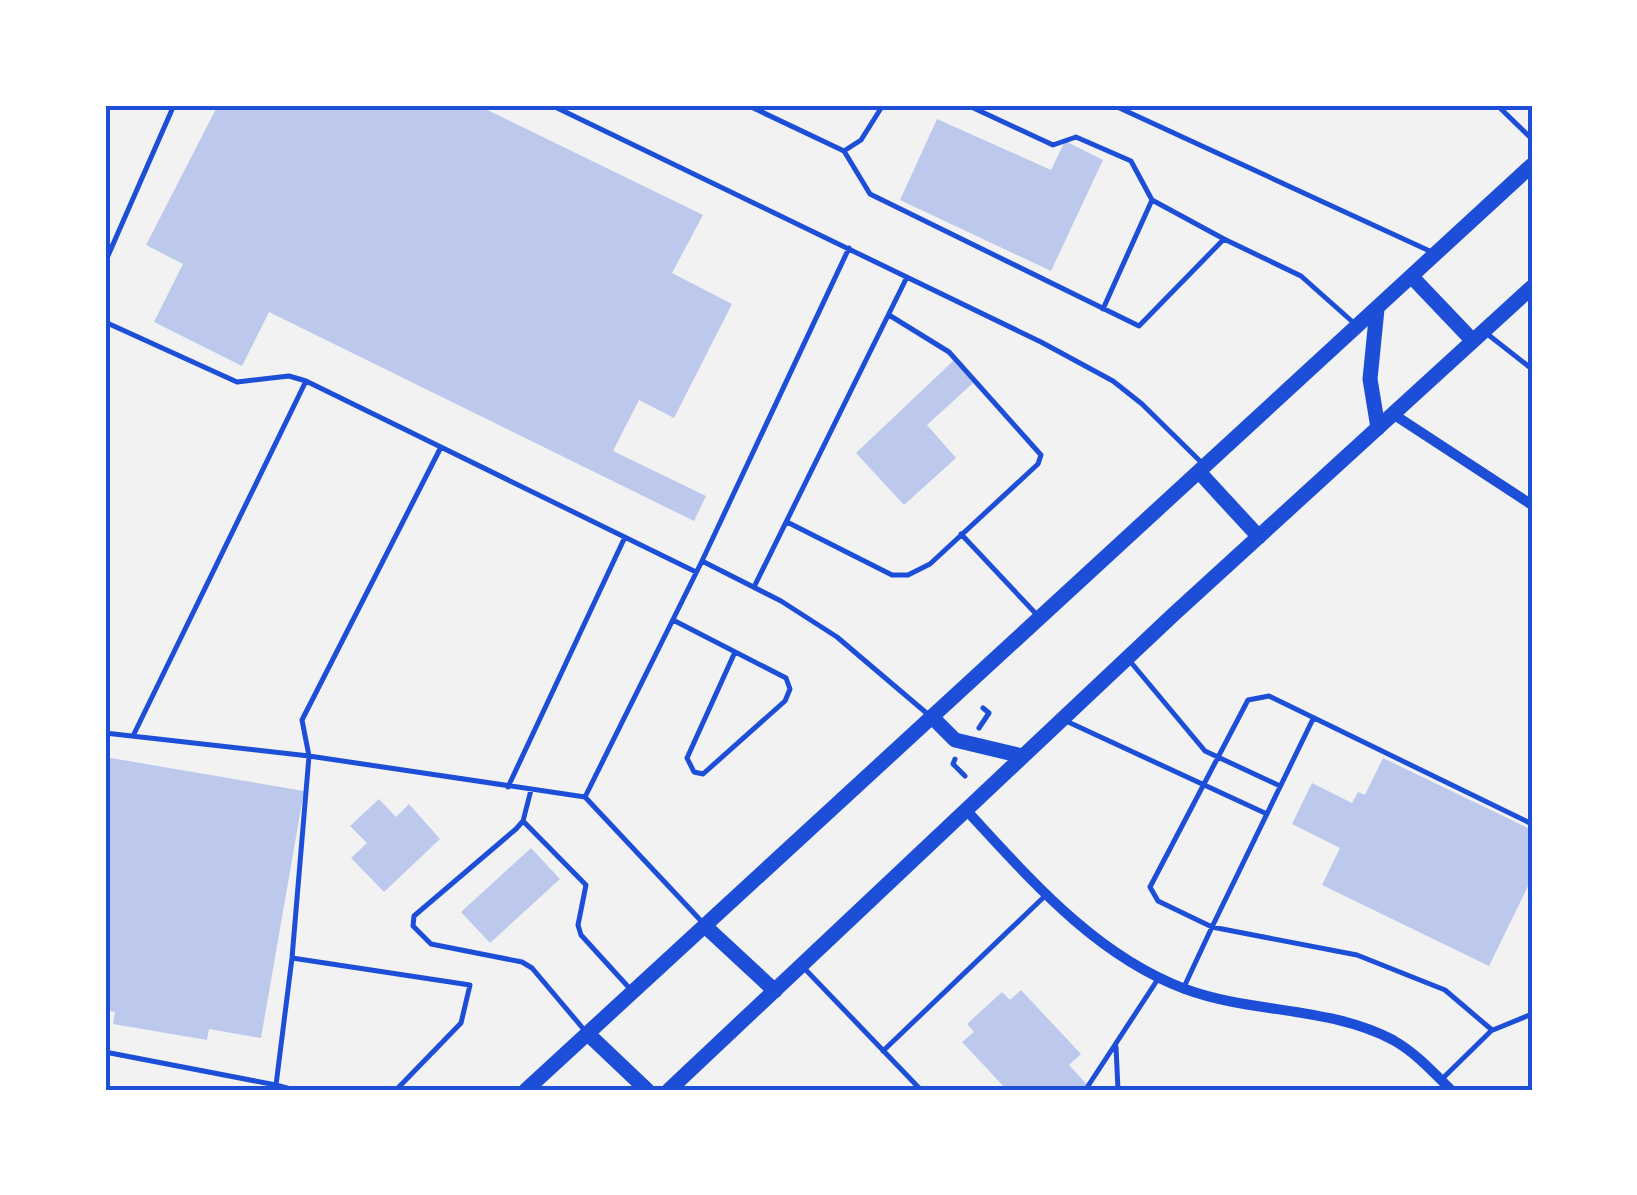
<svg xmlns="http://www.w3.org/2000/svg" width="1637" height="1195" viewBox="0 0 1637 1195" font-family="Arial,sans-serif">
  <rect width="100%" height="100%" fill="#f2f2f2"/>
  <path fill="#bdc9ec" d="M 218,105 L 477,105 L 703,215 L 672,273 L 732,304 L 674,418 L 639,400 L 613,451 L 706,496 L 694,521 L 269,312 L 242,366 L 154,322 L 183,264 L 146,245 Z
    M 937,119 L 1051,170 L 1065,141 L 1103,160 L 1051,271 L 900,200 Z
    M 953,361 L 973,383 L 927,425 L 956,458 L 904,505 L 856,453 Z
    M 105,757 L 304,791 L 261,1038 L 209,1029 L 207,1040 L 113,1024 L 115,1012 L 105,1010 Z
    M 1383,758 L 1532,830 L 1532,878 L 1489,966 L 1322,885 L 1340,848 L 1292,824 L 1312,783 L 1352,803 L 1358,792 L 1365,795 Z
    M 379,799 L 396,817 L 409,804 L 440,839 L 384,892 L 351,858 L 367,843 L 350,826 Z
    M 531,848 L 560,879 L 490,943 L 461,912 Z
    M 1021,990 L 1081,1054 L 1069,1065 L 1092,1090 L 1007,1090 L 962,1042 L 974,1032 L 967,1024 L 1002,992 L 1010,1000 Z"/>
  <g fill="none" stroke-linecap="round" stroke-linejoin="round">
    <path stroke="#1d4ed8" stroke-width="5" d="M 979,728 L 989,713 L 983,708
      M 955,759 L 953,764 L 965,776"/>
    <path stroke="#1d4ed8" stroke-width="5" d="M 551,105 L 1041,342 L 1113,381 L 1142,404 L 1204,465
      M 747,105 L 844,151 L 870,194 L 1139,326 L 1224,239 L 1301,276 L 1355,324
      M 967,105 L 1053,145 L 1076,137 L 1131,161 L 1152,200
      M 1113,105 L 1434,253
      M 1497,105 L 1532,139
      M 844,151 L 861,140 L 883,105
      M 105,273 L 107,258 L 174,105
      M 1103,309 L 1152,200 L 1224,239
      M 105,322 L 237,382 L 289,376 L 306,381 L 696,572
      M 1486,333 L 1532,369
      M 441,447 L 302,720 L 309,756 L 585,797 L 704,924
      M 787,522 L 892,575 L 908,575 L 930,564 L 1038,464 L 1041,455 L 949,352 L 889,315
      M 961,534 L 1038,616
      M 702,561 L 781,601 L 837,637 L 930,716
      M 754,587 L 907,277
      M 673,620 L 786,678 L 790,689 L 785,701 L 703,774 L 694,772 L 687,758 L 735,652
      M 1129,660 L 1205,751 L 1280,786
      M 1313,719 L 1212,927 L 1158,901 L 1150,887 L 1248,700 L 1269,696 L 1532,824
      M 1066,721 L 1267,814
      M 105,733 L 309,756 L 292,958 L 276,1085 L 294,1090
      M 133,736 L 306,381
      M 508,787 L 625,537
      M 531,790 L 523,821 L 516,829 L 414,916 L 413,926 L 431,944 L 522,962 L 532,968 L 586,1032
      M 585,797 L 702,561 L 849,248
      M 523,821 L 586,885 L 578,925 L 581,935 L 632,991
      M 292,958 L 470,985 L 461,1023 L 396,1090
      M 804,968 L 921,1090
      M 1184,987 L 1212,927 L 1357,955 L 1445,990 L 1492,1030 L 1441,1080
      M 1493,1030 L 1532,1014
      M 1116,1047 L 1118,1090
      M 883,1051 L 1046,895
      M 105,1052 L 276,1085 L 276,1090
      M 1088,1086 L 1158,979"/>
    <path stroke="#1d4ed8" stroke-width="10" d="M 1393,414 L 1532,505
      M 967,811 C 1031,880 1095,955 1185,989 C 1253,1014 1329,1006 1393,1040 C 1416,1053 1433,1072 1451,1090"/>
    <path stroke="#1d4ed8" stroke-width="15" d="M 1412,277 L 1473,341
      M 1377,309 L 1370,379 L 1378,428
      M 1200,473 L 1259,537
      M 933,718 L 955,740 L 1022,756
      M 706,927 L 775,991
      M 588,1034 L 647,1090
      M 526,1090 L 1532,165
      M 669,1090 L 1174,614 L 1532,287"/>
  </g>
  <rect width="1637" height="1195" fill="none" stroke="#ffffff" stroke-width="215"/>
  <rect x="108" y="108" width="1422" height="980" fill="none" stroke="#1d4ed8" stroke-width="4"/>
</svg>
